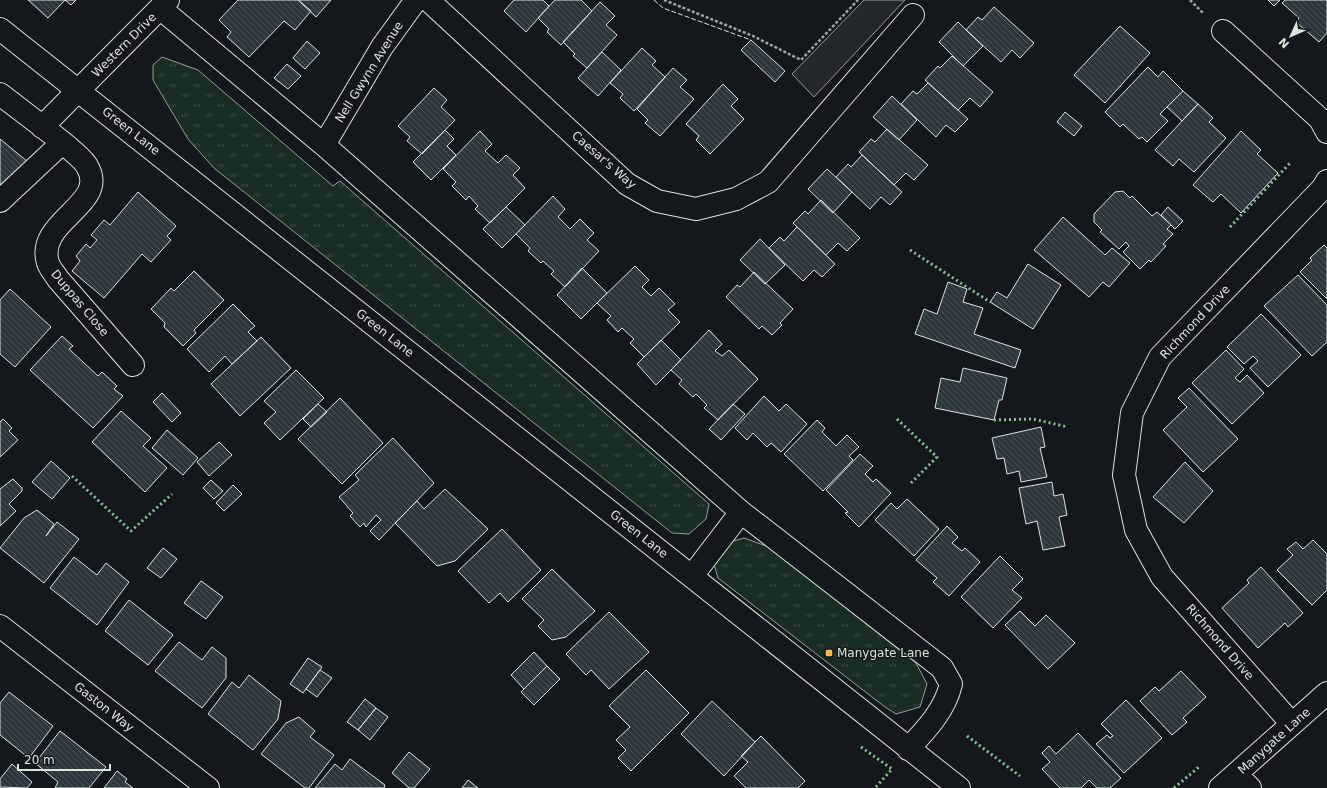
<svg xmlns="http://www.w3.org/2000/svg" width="1327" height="788" viewBox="0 0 1327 788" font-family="'DejaVu Sans',sans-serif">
  <defs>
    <pattern id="grass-tufts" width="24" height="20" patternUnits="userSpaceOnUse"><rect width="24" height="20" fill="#1a2d24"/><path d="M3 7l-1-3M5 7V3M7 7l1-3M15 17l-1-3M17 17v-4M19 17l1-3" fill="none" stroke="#3b4b43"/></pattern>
    <pattern id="building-back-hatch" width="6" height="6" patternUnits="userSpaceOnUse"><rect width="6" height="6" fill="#2c363c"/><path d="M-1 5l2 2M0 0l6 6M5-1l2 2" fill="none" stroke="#4a5358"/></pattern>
  </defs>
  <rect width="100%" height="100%" fill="#14181c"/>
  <path fill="url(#grass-tufts)" stroke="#939e99" d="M 162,57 L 198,70 L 333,186 L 340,181 L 709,504 L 706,519 L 689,534 L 672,533 L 214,168 L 188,139 L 153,80 L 153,65 Z
    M 744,538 L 769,547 L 916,663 L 927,684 L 920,707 L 896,714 L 885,707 L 718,578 L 714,564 L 727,543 Z"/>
  <path fill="#24282b" stroke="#939e99" d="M 864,0 L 905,0 L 814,97 L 792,74 Z"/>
  <path fill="url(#building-back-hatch)" stroke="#d8e6dc" d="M 28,0 L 65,0 L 48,18 Z
    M 65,0 L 76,0 L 71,5 Z
    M 238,0 L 298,0 L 311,11 L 295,30 L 284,21 L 249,57 L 227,37 L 231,32 L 219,20 Z
    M 298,0 L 331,0 L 316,17 Z
    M 514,0 L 543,0 L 549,6 L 526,32 L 504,11 Z
    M 555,0 L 581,0 L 592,11 L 561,45 L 547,32 L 549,29 L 538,18 Z
    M 1268,0 L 1280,0 L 1274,6 Z
    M 1285,0 L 1327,0 L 1327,33 L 1319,42 L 1296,22 L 1299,18 L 1282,3 Z
    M 600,2 L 615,16 L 606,25 L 617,35 L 587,68 L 573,56 L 575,54 L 563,42 Z
    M 994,7 L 1034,43 L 1020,58 L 1012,50 L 1001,62 L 966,30 L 978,17 L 982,20 Z
    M 958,22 L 983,46 L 963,66 L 939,42 Z
    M 1120,26 L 1150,53 L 1105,103 L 1074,75 Z
    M 751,40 L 785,71 L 775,82 L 741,50 Z
    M 307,41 L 320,53 L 305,69 L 293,58 Z
    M 642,48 L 656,61 L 652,65 L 665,77 L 634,111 L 620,98 L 623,94 L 610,83 Z
    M 602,52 L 621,70 L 598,96 L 578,78 Z
    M 952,56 L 993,92 L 980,107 L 970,98 L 958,110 L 925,80 L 938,66 L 940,68 Z
    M 287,64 L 301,76 L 288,89 L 274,78 Z
    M 1148,67 L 1158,77 L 1163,71 L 1183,91 L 1160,114 L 1168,121 L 1147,142 L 1142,137 L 1139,139 L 1123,124 L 1120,127 L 1105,112 Z
    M 673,68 L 687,80 L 680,87 L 694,99 L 660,136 L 645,123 L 648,120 L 637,109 Z
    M 928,83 L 968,119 L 955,132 L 946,125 L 936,137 L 901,104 L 913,91 L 917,94 Z
    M 723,84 L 738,99 L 731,106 L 744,119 L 710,154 L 696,140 L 699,136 L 686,124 Z
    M 434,88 L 447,100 L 441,107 L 455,120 L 422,154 L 407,141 L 410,137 L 398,126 Z
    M 1183,91 L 1198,104 L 1182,121 L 1167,107 Z
    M 892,96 L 917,120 L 899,140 L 873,117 Z
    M 1198,104 L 1213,118 L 1209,122 L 1226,138 L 1194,172 L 1179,159 L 1173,166 L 1155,150 Z
    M 1065,112 L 1082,126 L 1074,136 L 1057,122 Z
    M 887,129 L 928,165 L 914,180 L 906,173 L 894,185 L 859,152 L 871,139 L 875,142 Z
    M 445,130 L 454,139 L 447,146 L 456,155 L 431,180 L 413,162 Z
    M 480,131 L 492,144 L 485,151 L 498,163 L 506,155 L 520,168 L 513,175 L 525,188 L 490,223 L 475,209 L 478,206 L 469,196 L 466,200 L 452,186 L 456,182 L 443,169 Z
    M 1241,131 L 1261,150 L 1257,154 L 1278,173 L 1241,213 L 1221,194 L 1213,202 L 1193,185 Z
    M 0,139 L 28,162 L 0,187 Z
    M 862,155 L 902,192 L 890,205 L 881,197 L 870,209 L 836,177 L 848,164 L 851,167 Z
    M 827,169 L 852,192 L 833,213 L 808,189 Z
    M 1123,191 L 1130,198 L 1132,196 L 1152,216 L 1157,212 L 1171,225 L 1167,229 L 1173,234 L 1163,244 L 1166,246 L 1151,262 L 1149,260 L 1140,269 L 1123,252 L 1129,246 L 1126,242 L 1119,249 L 1100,232 L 1102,230 L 1094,222 L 1094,214 L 1115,192 Z
    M 138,192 L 176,226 L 167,236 L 171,240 L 151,262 L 142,254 L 104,298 L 72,271 L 80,261 L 76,256 L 86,244 L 90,248 L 97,240 L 91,235 L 104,220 L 110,225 Z
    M 553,196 L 565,209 L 558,217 L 570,229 L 580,219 L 594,233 L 587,240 L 599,251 L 565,287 L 551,274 L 554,271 L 543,261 L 541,263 L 528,251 L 530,248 L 516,234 Z
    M 821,200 L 860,238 L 847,251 L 838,243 L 826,255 L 793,223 L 805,211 L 808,214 Z
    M 506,207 L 525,225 L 502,248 L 483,229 Z
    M 1168,207 L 1183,221 L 1175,229 L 1161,215 Z
    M 1063,217 L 1105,255 L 1112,248 L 1130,263 L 1109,287 L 1103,282 L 1089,297 L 1034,250 Z
    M 797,227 L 835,264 L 822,277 L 814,270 L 803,281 L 769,248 L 780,237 L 784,241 Z
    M 760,239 L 785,265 L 765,284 L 740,260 Z
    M 1324,245 L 1327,248 L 1327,299 L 1300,272 L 1312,260 L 1310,258 Z
    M 1028,264 L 1061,285 L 1033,329 L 990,302 L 997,292 L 1007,298 Z
    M 635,266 L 649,280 L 642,287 L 651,296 L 659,288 L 675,304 L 668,310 L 680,322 L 644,357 L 630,343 L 634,339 L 622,328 L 618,332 L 607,320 L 611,316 L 597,303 Z
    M 582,268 L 607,293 L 581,319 L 557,295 Z
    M 194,271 L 224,300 L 194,330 L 196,333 L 183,346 L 164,327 L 165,323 L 151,309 L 171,288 L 174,291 Z
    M 754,272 L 793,309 L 780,323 L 782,325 L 772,335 L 762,326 L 759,329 L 726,297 L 737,285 L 740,287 Z
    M 1298,275 L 1327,305 L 1327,342 L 1312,356 L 1264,306 Z
    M 948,282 L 967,289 L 963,302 L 983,308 L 974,334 L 1021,350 L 1015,368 L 915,334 L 924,309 L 937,314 Z
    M 10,289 L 51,327 L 15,367 L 0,354 L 0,300 Z
    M 233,304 L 255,326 L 248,332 L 257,341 L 232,364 L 225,356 L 209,372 L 187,349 Z
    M 1261,314 L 1301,355 L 1268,387 L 1250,368 L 1258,361 L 1253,356 L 1244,364 L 1227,347 Z
    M 709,330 L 722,344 L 715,351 L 722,356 L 729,350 L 758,379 L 718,420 L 704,408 L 707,405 L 696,394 L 693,397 L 679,384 L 682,380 L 671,370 Z
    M 62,336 L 73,346 L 69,349 L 98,376 L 102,372 L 117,386 L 114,389 L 123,396 L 93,428 L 30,370 Z
    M 261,337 L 291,368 L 240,416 L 211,384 Z
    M 661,340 L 681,360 L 656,385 L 637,364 Z
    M 1226,350 L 1244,369 L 1235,378 L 1240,382 L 1247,375 L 1264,393 L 1232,424 L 1192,383 Z
    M 963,368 L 1007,378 L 1002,400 L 999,400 L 994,420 L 935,408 L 941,378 L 960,382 Z
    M 296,370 L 324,398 L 280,440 L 264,423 L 276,412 L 264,401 Z
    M 1189,388 L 1238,439 L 1203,472 L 1163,430 L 1187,407 L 1178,398 Z
    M 162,393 L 181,413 L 172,422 L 153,402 Z
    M 764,396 L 779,411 L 786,404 L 807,424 L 781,452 L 771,443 L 767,447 L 753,433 L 747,440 L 735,428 Z
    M 340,398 L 383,443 L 342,484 L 298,439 Z
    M 318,404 L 327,412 L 311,427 L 303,419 Z
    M 733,404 L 745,414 L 721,440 L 709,429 Z
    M 121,411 L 151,438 L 143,446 L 167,468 L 145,492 L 92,442 Z
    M 3,419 L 12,428 L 9,431 L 18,440 L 0,457 L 0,422 Z
    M 817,420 L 825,428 L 822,432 L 836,446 L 847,435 L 859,447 L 849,456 L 853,460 L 823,491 L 784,454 Z
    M 1041,427 L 1045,447 L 1040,448 L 1047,477 L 1021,482 L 1019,471 L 1007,474 L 1004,458 L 997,459 L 992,438 Z
    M 167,430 L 198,458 L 183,475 L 152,448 Z
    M 393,438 L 434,483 L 379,540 L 370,531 L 381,520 L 376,515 L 366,527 L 364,523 L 360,527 L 350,516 L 353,513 L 339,497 L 359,480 L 355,475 Z
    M 219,442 L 232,455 L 209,476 L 197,462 Z
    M 860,454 L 873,466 L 865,474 L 873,482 L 876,479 L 891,493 L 859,527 L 845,513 L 848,512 L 826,490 Z
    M 51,461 L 70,478 L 52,499 L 32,482 Z
    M 1185,462 L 1213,491 L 1184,523 L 1153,497 Z
    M 13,479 L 22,488 L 22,491 L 9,504 L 16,511 L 0,526 L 0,489 Z
    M 211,480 L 223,491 L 214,499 L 203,488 Z
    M 1052,482 L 1054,496 L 1063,494 L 1067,515 L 1059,517 L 1065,546 L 1043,550 L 1037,521 L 1026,524 L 1019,488 Z
    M 233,485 L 242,494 L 224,511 L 216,503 Z
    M 445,489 L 488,529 L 455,561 L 437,566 L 395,523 L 417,501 L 424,509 Z
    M 907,499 L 939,529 L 914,556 L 875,520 L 891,503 L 897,509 Z
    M 37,510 L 54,524 L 46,536 L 57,522 L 79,539 L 44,583 L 0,548 L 24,518 Z
    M 947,526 L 958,537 L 952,543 L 962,551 L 965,548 L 980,562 L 949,596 L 933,582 L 937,578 L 916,560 Z
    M 502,529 L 541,570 L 508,602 L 500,593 L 489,603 L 458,571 Z
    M 1313,540 L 1327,554 L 1327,590 L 1312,605 L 1277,570 L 1293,555 L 1287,549 L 1296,542 L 1303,549 Z
    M 163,548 L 177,559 L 161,578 L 147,568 Z
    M 1000,556 L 1023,579 L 1012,590 L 1022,598 L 993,628 L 961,597 Z
    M 74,557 L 97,575 L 106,563 L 129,582 L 97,625 L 50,588 Z
    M 1261,567 L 1303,613 L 1288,627 L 1285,623 L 1258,648 L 1222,608 L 1249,583 L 1247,580 Z
    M 552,569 L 595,611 L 566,637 L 552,640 L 538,626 L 544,620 L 522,599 Z
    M 201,581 L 223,597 L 206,619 L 184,603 Z
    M 129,600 L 173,635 L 148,665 L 105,631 Z
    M 1020,611 L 1035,626 L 1046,615 L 1075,643 L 1048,669 L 1005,625 Z
    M 609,612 L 649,652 L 609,689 L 591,670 L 586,675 L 566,654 Z
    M 179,642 L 202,660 L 212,647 L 226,658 L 226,678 L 202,708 L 155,671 Z
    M 534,652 L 547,666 L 524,689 L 511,675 Z
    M 308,658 L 322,667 L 303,693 L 290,684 Z
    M 547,666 L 560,679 L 534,705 L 521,692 Z
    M 320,670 L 332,678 L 317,697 L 306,689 Z
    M 646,670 L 689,713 L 631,771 L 618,758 L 626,750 L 616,740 L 630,727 L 609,706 Z
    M 1181,671 L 1206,697 L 1183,718 L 1187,722 L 1172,735 L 1140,701 L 1155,687 L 1159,691 Z
    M 249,675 L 281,701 L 278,719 L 253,750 L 208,714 L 232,682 L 239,688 Z
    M 9,692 L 53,726 L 29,758 L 0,735 L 0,703 Z
    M 365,699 L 376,708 L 358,730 L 347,722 Z
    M 1126,700 L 1162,738 L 1124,773 L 1096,744 L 1107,735 L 1110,738 L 1113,736 L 1101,724 Z
    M 712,701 L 755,742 L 724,776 L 681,734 Z
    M 376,708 L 388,717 L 370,740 L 358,730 Z
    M 299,717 L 315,731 L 310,737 L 334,755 L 309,788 L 305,788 L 261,754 L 286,723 Z
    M 60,731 L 106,767 L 89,788 L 55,788 L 58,782 L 35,763 Z
    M 1078,733 L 1121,778 L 1110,788 L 1097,788 L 1089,780 L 1081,788 L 1060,788 L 1042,769 L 1050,762 L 1042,753 L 1049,746 L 1056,754 Z
    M 761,736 L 805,781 L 798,788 L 746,788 L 734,776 L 748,762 L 741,756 Z
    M 409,752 L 430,769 L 414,788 L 409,788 L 392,773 Z
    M 350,759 L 385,785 L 384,788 L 315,788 L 335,764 L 342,770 Z
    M 12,764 L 32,782 L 27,788 L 0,787 L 0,779 Z
    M 117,771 L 127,779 L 125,782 L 133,788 L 104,788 Z
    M 468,780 L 478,788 L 462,788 Z"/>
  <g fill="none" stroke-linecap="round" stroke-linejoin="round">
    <defs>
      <path id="minor" d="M 428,0 L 627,184 L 657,201 L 696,209 L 736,199 L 768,182 L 913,15
        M 160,8 L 324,145 L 741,512 L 942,668 L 951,684 C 945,710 926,730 908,749
        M 1223,31 L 1320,119 L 1327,132
        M 0,94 C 22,111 45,128 67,146 C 74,153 84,159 88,168 C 108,205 35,221 48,263 C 50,269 55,274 58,279 L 133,365
        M 42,127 L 168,0
        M 324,145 L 382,47 L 416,0
        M 0,201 L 62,143
        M 692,576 L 741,512
        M 0,626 L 208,788
        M 1292,724 L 1162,577 L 1136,530 L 1124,475 L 1132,413 L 1160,357 L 1322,189 L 1327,181
        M 1236,774 L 1250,788
        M 1220,788 L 1327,693"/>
      <path id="major" d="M 0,29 L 959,788"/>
    </defs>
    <use href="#minor" stroke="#d8e6dc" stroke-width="24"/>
    <use href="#major" stroke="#d8e6dc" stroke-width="24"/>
    <path stroke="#9da8a2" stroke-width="2.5" stroke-dasharray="3 2" stroke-linecap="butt" d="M 664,0 L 753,36 L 801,60 L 858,0
      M 1190,0 L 1203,13"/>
    <use href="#minor" stroke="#14181c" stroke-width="22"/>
    <use href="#major" stroke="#14181c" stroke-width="22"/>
    <path stroke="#8ac095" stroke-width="3" stroke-dasharray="2 3" stroke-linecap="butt" d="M 1230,227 L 1291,162
      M 910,250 L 990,302
      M 897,419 L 937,457 L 909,485
      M 994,420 L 1033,419 L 1068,427
      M 72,476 L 131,531 L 172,494
      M 967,736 L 1020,776
      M 861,747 L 892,769 L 875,788
      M 1174,788 L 1200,766"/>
    <path stroke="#d8e6dc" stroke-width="1" stroke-dasharray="5 2" stroke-linecap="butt" d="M 654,0 L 663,8 L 751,40"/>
  </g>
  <rect fill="#ffb74d" stroke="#14181c" stroke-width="1.5" x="825" y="649" width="8" height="8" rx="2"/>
  <g text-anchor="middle" stroke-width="3" stroke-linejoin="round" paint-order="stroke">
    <g font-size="12" fill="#d8e6dc" stroke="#14181c">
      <text transform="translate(124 45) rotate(-45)" y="4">Western Drive</text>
      <text transform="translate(369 72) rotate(-58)" y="4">Nell Gwynn Avenue</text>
      <text transform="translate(131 131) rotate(38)" y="4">Green Lane</text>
      <text transform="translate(604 160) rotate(41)" y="4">Caesar's Way</text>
      <text transform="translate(80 303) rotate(50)" y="4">Duppas Close</text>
      <text transform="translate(1195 322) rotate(-47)" y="4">Richmond Drive</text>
      <text transform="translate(385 333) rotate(38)" y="4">Green Lane</text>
      <text transform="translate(639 534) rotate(38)" y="4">Green Lane</text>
      <text transform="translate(1220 642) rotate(49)" y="4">Richmond Drive</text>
      <text transform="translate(104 707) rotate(38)" y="4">Gaston Way</text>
      <text transform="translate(1274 741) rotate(-42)" y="4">Manygate Lane</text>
    </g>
    <g font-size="12" fill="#d8e6dc" stroke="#14181c" text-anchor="start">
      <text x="837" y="657">Manygate Lane</text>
    </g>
  </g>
  <g transform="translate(1291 36) rotate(225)" stroke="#14181c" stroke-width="3" paint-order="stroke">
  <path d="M0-3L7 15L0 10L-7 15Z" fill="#d8e6dc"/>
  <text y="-6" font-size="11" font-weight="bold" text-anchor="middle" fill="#d8e6dc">N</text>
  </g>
  <path d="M18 764v6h92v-6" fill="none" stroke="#d8e6dc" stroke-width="2"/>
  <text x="24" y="764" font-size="12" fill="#d8e6dc" stroke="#14181c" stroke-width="3" paint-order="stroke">20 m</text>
</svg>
